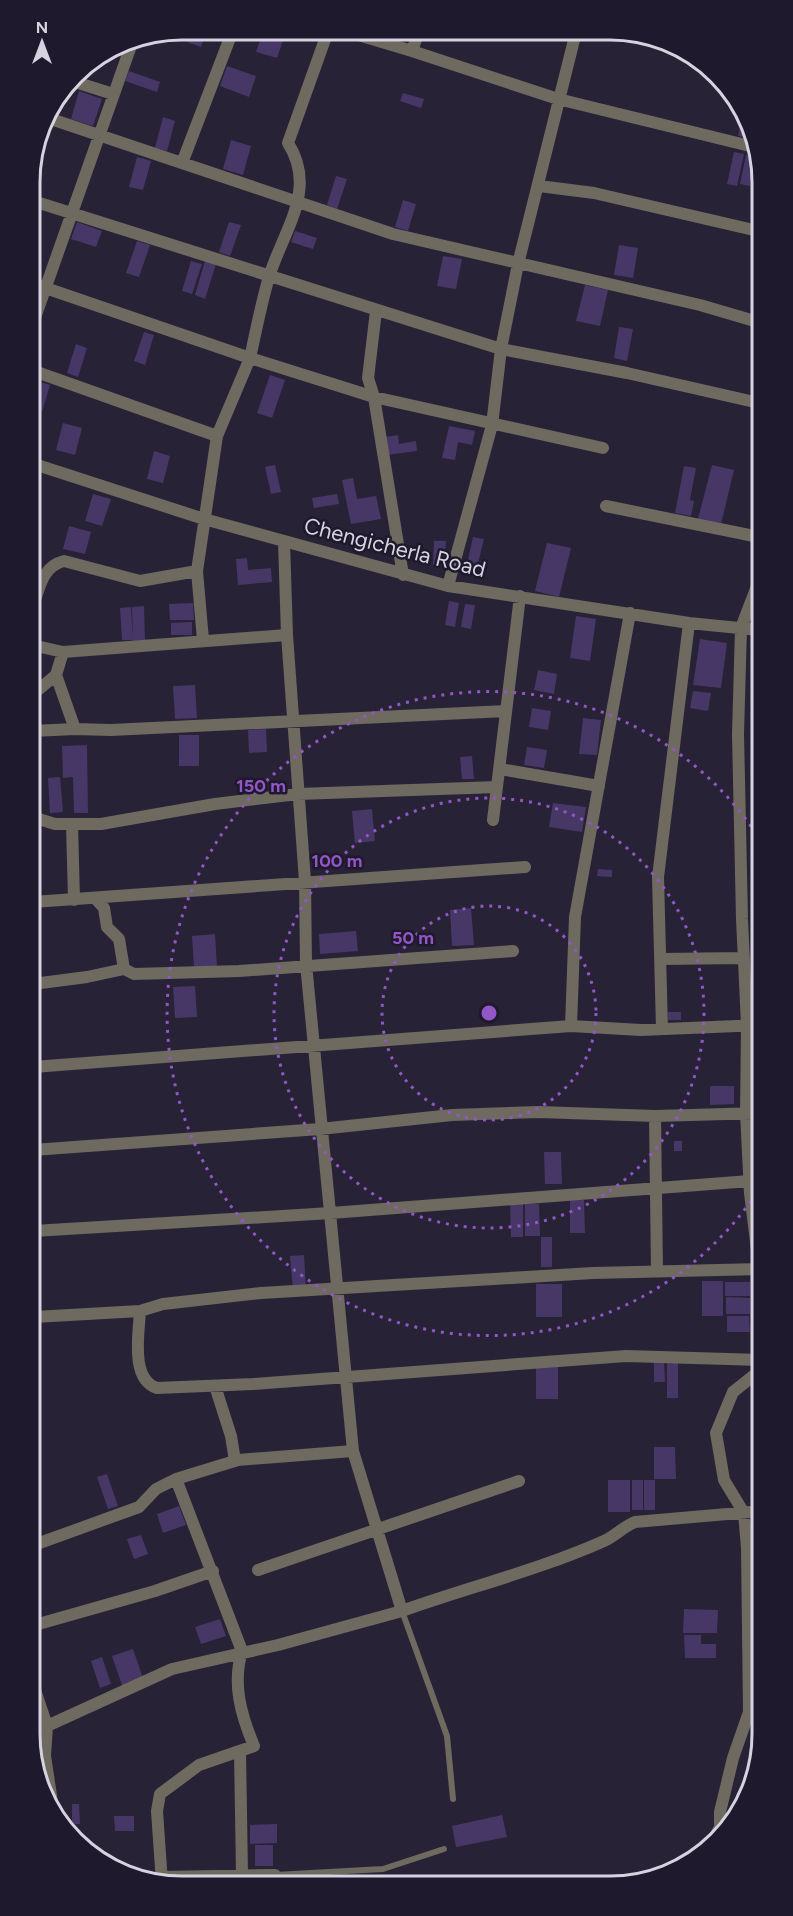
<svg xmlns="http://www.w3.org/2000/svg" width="793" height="1916" viewBox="0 0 793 1916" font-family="Figtree,sans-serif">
  <rect width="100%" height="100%" fill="#282236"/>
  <path fill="#463767" d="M 182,30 L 204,37 L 201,47 L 179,39 Z
    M 263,31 L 286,31 L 277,58 L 256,52 Z
    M 227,66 L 256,76 L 249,97 L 220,86 Z
    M 129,71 L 160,82 L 157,92 L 125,81 Z
    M 79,91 L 102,99 L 93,126 L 71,119 Z
    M 403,93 L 424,99 L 421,108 L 400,101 Z
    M 163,117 L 175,121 L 167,151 L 155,148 Z
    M 742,117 L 756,140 L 738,136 Z
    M 231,140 L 251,146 L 243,175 L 223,169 Z
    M 734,152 L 744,154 L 737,186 L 727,184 Z
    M 746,155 L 756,157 L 750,186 L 740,184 Z
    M 137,157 L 151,161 L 143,190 L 129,187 Z
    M 336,176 L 347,179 L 337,209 L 327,205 Z
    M 403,200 L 416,204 L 408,231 L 395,227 Z
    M 77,222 L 102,231 L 96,247 L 71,239 Z
    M 229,222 L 241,225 L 230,256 L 219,252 Z
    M 295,231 L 317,238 L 313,249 L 291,242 Z
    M 137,241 L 150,245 L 139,277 L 126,273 Z
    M 619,245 L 638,248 L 633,278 L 614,275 Z
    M 443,256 L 462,259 L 456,289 L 437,286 Z
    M 191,261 L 202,264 L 192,294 L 182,291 Z
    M 205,261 L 216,264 L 205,299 L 195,295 Z
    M 585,285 L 608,290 L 600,326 L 576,321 Z
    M 619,327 L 633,329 L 627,361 L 614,358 Z
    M 144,332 L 154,335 L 145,365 L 134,361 Z
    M 76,344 L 87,348 L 78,377 L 67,373 Z
    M 270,375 L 285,380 L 272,418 L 257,413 Z
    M 31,379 L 50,385 L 42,412 L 31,409 Z
    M 63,423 L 82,428 L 75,455 L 56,450 Z
    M 449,426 L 475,431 L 472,445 L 458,442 L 455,460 L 442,458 Z
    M 398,435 L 399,444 L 416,441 L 417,451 L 387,455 L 385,437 Z
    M 154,451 L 170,456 L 163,483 L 147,479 Z
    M 275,465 L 281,492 L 271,494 L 265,467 Z
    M 712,465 L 734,470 L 721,524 L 698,519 Z
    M 684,466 L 696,468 L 690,500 L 694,501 L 691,516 L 675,513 Z
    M 353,478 L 357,499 L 376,496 L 381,519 L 351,524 L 342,480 Z
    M 93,494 L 111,499 L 102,526 L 85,521 Z
    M 337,494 L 339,504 L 314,508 L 312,498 Z
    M 69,526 L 91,532 L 85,554 L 63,549 Z
    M 473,537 L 484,539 L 476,571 L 466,569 Z
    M 434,541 L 446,541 L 444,566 L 433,565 Z
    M 547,543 L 571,548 L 559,597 L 535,591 Z
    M 247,558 L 248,570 L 271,568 L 272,582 L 238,585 L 236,559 Z
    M 449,601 L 459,603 L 455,627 L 445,625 Z
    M 193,603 L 194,620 L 170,620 L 169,604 Z
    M 465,604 L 475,605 L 471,629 L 461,627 Z
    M 144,606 L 145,640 L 133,641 L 132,607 Z
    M 131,607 L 133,640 L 122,640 L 120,608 Z
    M 576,616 L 596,619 L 590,661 L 570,658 Z
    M 192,622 L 192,635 L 171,635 L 171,623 Z
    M 700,639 L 727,643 L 721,688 L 693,685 Z
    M 538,670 L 557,674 L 554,694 L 534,690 Z
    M 195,685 L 197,718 L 175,719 L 173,686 Z
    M 693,691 L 711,693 L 708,711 L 690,708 Z
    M 532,708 L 551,711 L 548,730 L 529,727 Z
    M 583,718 L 601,720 L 597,755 L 579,754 Z
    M 266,729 L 267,752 L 249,753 L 248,730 Z
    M 179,735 L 199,735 L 199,766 L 179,766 Z
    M 87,745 L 88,813 L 74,813 L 73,777 L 63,778 L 62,746 Z
    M 527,747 L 547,750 L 544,768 L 524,765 Z
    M 472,756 L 474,779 L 462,779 L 460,757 Z
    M 60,777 L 63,812 L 50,813 L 48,778 Z
    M 553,803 L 586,807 L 582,832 L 549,827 Z
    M 372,809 L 375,841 L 355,843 L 352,811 Z
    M 598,869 L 612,870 L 612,877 L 597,876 Z
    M 471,908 L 474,945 L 452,946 L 450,910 Z
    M 356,931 L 358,951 L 320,954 L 319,934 Z
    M 215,934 L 217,966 L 194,967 L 192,936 Z
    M 195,986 L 197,1017 L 175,1018 L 173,987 Z
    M 668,1012 L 681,1012 L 681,1020 L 668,1020 Z
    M 710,1086 L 734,1086 L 734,1104 L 710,1105 Z
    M 674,1141 L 682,1141 L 682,1151 L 674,1151 Z
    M 544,1152 L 561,1152 L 562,1184 L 545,1184 Z
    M 570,1200 L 584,1200 L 585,1233 L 570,1233 Z
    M 510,1204 L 523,1204 L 523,1237 L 511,1237 Z
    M 525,1204 L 539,1204 L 540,1236 L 525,1236 Z
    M 541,1237 L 552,1237 L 552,1267 L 541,1267 Z
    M 304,1255 L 306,1290 L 293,1291 L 290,1256 Z
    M 702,1281 L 723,1281 L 723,1316 L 702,1316 Z
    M 725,1282 L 750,1282 L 750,1296 L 725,1296 Z
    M 536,1284 L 562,1284 L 562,1317 L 536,1317 Z
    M 726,1297 L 750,1298 L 750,1314 L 726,1314 Z
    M 727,1316 L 749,1316 L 750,1332 L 727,1332 Z
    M 654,1362 L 664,1362 L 665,1382 L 654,1382 Z
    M 667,1363 L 678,1363 L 678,1398 L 667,1398 Z
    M 536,1366 L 558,1366 L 558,1399 L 536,1399 Z
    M 654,1447 L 675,1447 L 676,1479 L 654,1479 Z
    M 107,1474 L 118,1506 L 108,1509 L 97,1477 Z
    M 608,1480 L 630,1480 L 630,1512 L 608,1512 Z
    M 632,1480 L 643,1480 L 643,1510 L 632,1510 Z
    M 644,1480 L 655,1480 L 655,1510 L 644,1510 Z
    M 179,1506 L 186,1525 L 163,1533 L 157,1514 Z
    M 34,1517 L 41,1536 L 34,1539 Z
    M 141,1535 L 148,1554 L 134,1559 L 127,1539 Z
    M 684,1609 L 718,1610 L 717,1633 L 683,1633 Z
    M 220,1619 L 226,1636 L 201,1644 L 195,1627 Z
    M 684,1635 L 701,1635 L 701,1644 L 716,1644 L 716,1658 L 685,1658 Z
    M 133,1649 L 144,1681 L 123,1688 L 112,1656 Z
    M 102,1657 L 111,1684 L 100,1688 L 91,1661 Z
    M 72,1804 L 79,1804 L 80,1824 L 72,1824 Z
    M 502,1815 L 507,1837 L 456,1847 L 452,1826 Z
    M 114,1816 L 134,1816 L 134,1831 L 115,1831 Z
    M 277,1824 L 277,1843 L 250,1844 L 250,1825 Z
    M 255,1845 L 273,1845 L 273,1866 L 255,1866 Z"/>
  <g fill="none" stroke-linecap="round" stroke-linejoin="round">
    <path stroke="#6e6a5f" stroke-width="6" d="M 402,1611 L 447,1736 L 453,1799
      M 275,1875 L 383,1869 L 444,1849"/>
    <path stroke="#6e6a5f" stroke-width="12" d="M 345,31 L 412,51 L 419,31
      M 576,32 L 518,264 L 501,349 L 627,373 L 759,403
      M 628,33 L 649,38
      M 412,51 L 558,99 L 758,148
      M 72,81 L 113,94
      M 45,117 L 393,234 L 700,305 L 758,322
      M 182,163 L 233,30
      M 539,186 L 594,193 L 758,231
      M 30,200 L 501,349 L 492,425 L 448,586
      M 31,283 L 250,358 C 256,331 261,304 269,277 C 283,231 318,190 288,143 L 328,31
      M 376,311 L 368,378 L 374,397 L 403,575
      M 31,329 L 133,40
      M 31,370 L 217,436 L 197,571 L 203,640
      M 217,436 L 250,358 L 374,397 L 603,448
      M 31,463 L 204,519 L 448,586 L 689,623 L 759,630
      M 606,506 L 759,537
      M 284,542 L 287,635 L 305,881 L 306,964 L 353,1451 L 402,1611 C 469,1587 539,1570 604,1541 C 615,1536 623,1527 635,1522 L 762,1511
      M 759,581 L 741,628 L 738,734 L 742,919 L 747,1025 L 746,1113 L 750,1193 L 761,1283
      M 32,608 C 40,589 41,567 64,561 L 140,581 L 197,571
      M 32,645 L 63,652 L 287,635
      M 32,695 L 56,675
      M 75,729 L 111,730 L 506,711
      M 32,731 L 75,729 L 56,675 L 63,652
      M 500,769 L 599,786
      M 32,817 L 55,824 L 101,824 L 215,804 L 298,794 L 497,787
      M 493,820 L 520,596
      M 72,824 L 74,900
      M 96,899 L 104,908 L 107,927 L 119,939 L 124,969 L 134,974 L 239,971 L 513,951
      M 33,902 L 525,867
      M 661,959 L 744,958
      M 33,984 L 87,977 L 124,969
      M 571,1026 L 575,917 L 630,613
      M 662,1029 L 658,877 L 689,623
      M 33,1067 L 571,1026 L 641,1030 L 761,1025
      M 655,1116 L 657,1271
      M 33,1150 L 320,1129 L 452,1115 L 539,1112 L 655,1116 L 761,1113
      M 34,1231 L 331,1213 L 750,1181
      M 761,1269 L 593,1273 L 261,1293 L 163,1304 L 140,1311 C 139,1333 130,1379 157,1388 L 253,1384 L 626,1356 L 762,1360
      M 34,1317 L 140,1311
      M 215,1386 L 231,1436 L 235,1461
      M 34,1545 L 139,1507 L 156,1489 L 176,1479 L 238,1460 L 353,1451
      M 258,1570 L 519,1481
      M 35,1625 L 155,1591 L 213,1571
      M 35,1690 L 47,1726 L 35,1728
      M 240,1751 L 242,1875
      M 52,1802 L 45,1756 L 47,1726 L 172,1669 L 278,1645 L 402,1611
      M 720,1836 L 720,1812 L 733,1758 L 749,1712 L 747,1548 L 744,1513 L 724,1480 L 716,1433 L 733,1392 L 762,1369
      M 710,1847 L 719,1829
      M 163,1877 L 275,1875
      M 162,1883 L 157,1811 L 160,1794 L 199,1765 L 254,1746 C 241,1715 232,1684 242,1651 L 176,1479"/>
  </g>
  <g fill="none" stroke="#9256c7" stroke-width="3" stroke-dasharray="3 6">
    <circle cx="489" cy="1013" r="107"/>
    <circle cx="489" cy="1013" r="215"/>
    <path d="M761 1186A322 322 0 1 1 759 838"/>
  </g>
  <g text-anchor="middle" stroke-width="5" stroke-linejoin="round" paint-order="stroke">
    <g font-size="22" fill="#d6d3e0" stroke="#1e192c">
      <text transform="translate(395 547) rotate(14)" y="8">Chengicherla Road</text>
    </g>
  </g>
  <path d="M0 0H793V1916H0ZM182 40H610A142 142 0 0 1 752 182V1734A142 142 0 0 1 610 1876H182A142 142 0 0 1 40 1734V182A142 142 0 0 1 182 40Z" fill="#1e192c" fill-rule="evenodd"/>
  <path fill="none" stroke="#d6d3e0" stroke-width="3" d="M182 40H610A142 142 0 0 1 752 182V1734A142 142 0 0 1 610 1876H182A142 142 0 0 1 40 1734V182A142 142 0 0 1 182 40Z"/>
  <circle cx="489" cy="1013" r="9" fill="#9256c7" stroke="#1e192c" stroke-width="3"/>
  <g font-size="18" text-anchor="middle" font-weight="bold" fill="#9256c7" stroke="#1e192c" stroke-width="5" stroke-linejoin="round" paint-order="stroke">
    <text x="261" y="792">150 m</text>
    <text x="337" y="867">100 m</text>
    <text x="413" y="944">50 m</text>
  </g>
  <g transform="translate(42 42)" stroke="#1e192c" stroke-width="4.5" paint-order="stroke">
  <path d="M0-4.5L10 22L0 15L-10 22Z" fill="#d6d3e0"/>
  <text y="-9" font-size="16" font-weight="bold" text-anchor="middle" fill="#d6d3e0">N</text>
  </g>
</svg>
